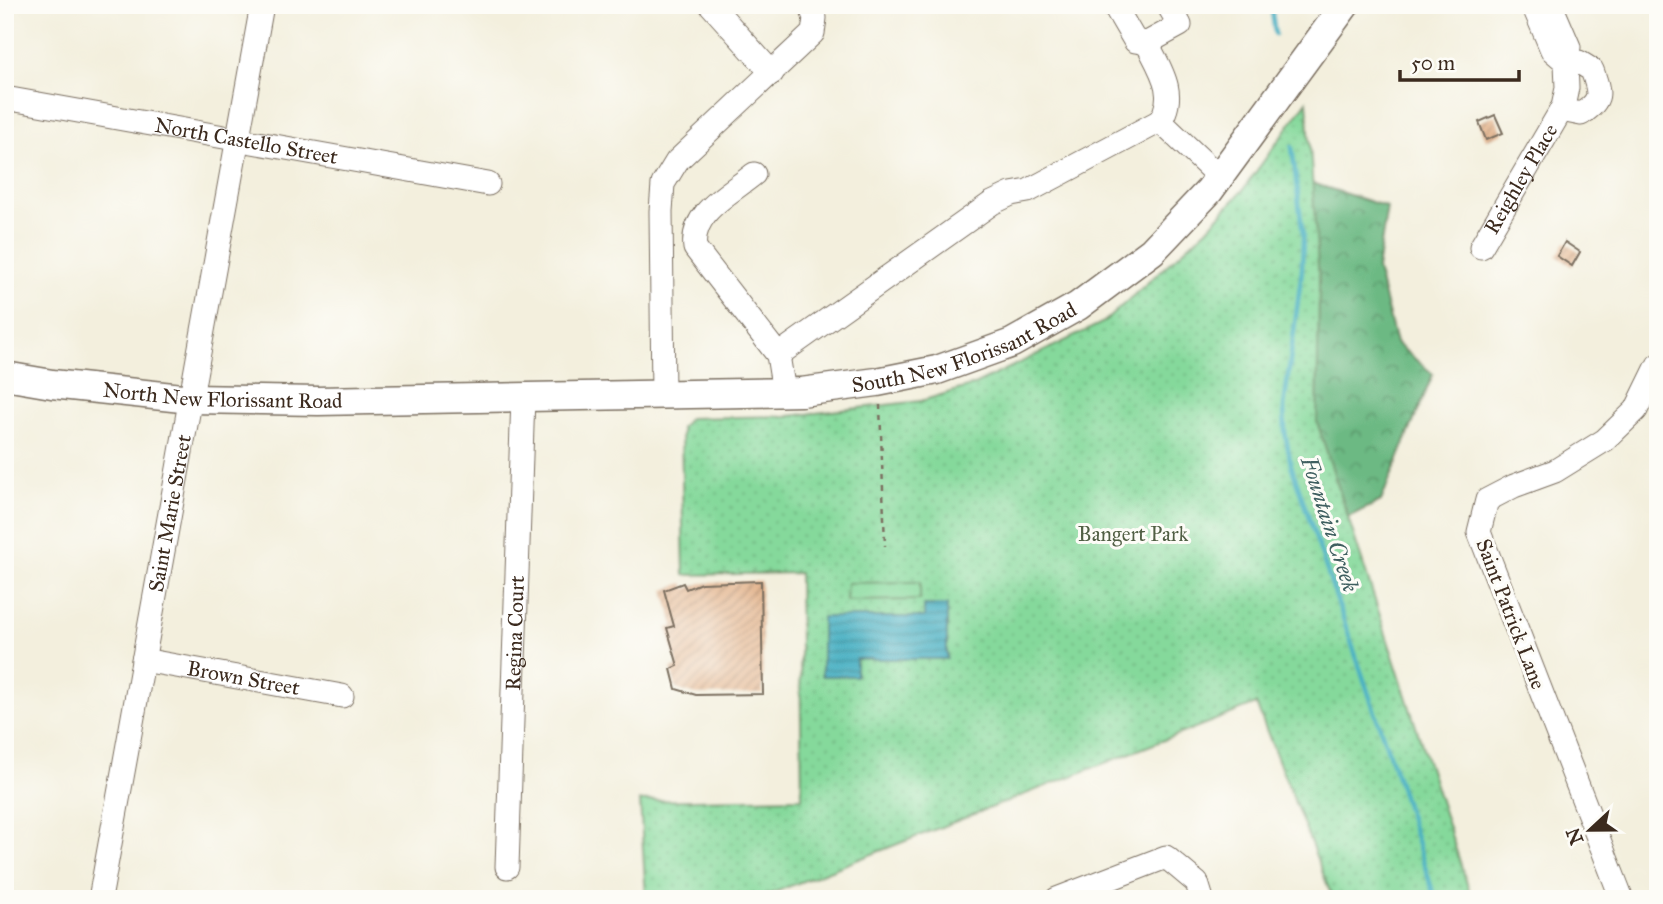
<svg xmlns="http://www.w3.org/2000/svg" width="1663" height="904" viewBox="0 0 1663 904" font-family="'IM FELL Great Primer',serif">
  <defs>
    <pattern id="forest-crowns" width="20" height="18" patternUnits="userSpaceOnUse" patternTransform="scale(1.75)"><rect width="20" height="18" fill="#6cb983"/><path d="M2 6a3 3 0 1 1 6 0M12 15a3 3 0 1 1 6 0" fill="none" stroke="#5a976b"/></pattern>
    <pattern id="park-dots" width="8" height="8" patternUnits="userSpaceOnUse" patternTransform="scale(1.75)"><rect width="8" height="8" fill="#85d99b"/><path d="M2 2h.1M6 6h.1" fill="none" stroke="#74ba85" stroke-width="1.8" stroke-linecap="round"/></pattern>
    <pattern id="water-rules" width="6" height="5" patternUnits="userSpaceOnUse" patternTransform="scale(1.75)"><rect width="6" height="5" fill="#44afc2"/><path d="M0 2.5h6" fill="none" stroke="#3a8f9d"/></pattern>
    <pattern id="building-hatch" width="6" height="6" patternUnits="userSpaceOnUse" patternTransform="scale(1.75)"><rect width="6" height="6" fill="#e2b087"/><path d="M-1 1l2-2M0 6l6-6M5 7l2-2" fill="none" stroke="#b88f6e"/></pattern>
  </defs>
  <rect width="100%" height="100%" fill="#fdfcf7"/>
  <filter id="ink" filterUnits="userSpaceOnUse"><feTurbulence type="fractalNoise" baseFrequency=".0143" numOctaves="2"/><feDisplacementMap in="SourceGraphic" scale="14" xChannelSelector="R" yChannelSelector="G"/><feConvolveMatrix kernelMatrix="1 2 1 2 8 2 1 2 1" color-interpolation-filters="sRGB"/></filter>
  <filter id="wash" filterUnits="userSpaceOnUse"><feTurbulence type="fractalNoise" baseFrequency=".00686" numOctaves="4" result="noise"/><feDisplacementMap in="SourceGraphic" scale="28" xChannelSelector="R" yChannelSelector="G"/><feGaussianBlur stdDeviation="1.57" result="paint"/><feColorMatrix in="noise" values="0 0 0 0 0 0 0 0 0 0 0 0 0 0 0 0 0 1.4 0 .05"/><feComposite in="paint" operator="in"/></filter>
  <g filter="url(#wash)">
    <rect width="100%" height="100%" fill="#f3efdd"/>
    <path fill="url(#forest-crowns)" stroke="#547250" stroke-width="2" d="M 1312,183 L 1387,207 L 1377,269 L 1396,343 L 1433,374 L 1381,501 L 1348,517 L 1317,422 L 1319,283 Z"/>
    <path fill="url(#park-dots)" stroke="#60825c" stroke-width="2" d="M 1307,101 L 1319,282 L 1317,422 L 1472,899 L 1333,899 L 1256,704 L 757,899 L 646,899 L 640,801 L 802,798 L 799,573 L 684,575 L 681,428 L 689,418 L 788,416 L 921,401 L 974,385 L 1104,322 L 1207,229 L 1242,191 Z"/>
    <path fill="#85d99b" stroke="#60825c" stroke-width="2" d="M 920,582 L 920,600 L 846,601 L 847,583 Z"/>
    <path fill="url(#water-rules)" stroke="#406c70" stroke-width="2" d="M 924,605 L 947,605 L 947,659 L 856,659 L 856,676 L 822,676 L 822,617 L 924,617 Z"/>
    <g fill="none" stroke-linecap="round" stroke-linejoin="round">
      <path stroke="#44afc2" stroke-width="4.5" d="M 1271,5 L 1275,34
        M 1292,147 L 1303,236 L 1302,270 L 1284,407 L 1285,432 L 1291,465 L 1398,780 L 1435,899"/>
    </g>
    <g id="blocks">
      <path fill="url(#building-hatch)" d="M 1495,115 L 1503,133 L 1486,140 L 1479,122 Z
        M 1565,242 L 1580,252 L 1572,266 L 1557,256 Z
        M 761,581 L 763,694 L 696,695 L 676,689 L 671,669 L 678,666 L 667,628 L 674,626 L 664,590 L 683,583 L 686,589 L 701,583 Z"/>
    </g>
  </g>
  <g filter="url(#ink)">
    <use href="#blocks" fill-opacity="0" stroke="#7b6f61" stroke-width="2"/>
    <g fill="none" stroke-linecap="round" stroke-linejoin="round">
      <defs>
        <g id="minor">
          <path d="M 711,5 L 772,73"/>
          <path d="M 1114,5 L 1135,41 L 1147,43 L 1180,25 L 1168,5"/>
          <path d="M 1533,5 L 1552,50 L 1566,62 L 1579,62 L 1592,70 C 1600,93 1603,100 1581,114 L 1561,110"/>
          <path d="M 1147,43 C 1160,69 1178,94 1160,121"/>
          <path id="s1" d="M 5,98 L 488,184"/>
          <path d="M 754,174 C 730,194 690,212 695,248 L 778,355 L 784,392"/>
          <path id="s2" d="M 1481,247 L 1563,107 L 1567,88 L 1566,62 L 1569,47 L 1551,5"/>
          <path d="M 778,355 L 992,203 L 1011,194 L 1028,191 L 1160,121 L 1219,177"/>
          <path d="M 663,394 L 661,211 L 663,184 L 677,161 L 813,33 L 815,18 L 810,5"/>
          <path id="s3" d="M 143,660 L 342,696"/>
          <path id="s4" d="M 507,867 L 523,397"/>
          <path id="s5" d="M 100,899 L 262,5"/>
          <path d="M 1057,899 L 1166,857 L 1197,883 L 1202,899"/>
          <path d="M 1622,899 L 1479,532 L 1487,500 L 1514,486 L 1555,471 L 1605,440 L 1636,410 L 1658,365"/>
        </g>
        <g id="major">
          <path id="s6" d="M 5,376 L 52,384 L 191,399 L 318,401 L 801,392 L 877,382 L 937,370 L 1012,343 L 1078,306 L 1152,251 L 1209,191 L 1345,5"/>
        </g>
      </defs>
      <use href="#minor" stroke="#7b6f61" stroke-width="25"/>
      <use href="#major" stroke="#7b6f61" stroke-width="31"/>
      <path stroke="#7b6f61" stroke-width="2.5" stroke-dasharray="5 5" stroke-linecap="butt" d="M 880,405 L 885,546"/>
      <use href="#minor" stroke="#fff" stroke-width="23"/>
      <use href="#major" stroke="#fff" stroke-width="28"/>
    </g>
  </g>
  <g text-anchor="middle" stroke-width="6" stroke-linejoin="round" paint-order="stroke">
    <g font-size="21" fill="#3b2a1e" stroke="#fdfcf7">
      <text dy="7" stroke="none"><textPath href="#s1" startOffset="245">North Castello Street</textPath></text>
      <text dy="7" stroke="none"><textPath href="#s2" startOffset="79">Reighley Place</textPath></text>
      <text dy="7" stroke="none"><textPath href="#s6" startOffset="968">South New Florissant Road</textPath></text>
      <text dy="7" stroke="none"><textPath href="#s6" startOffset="219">North New Florissant Road</textPath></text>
      <text dy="7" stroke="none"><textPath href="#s5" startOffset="392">Saint Marie Street</textPath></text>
      <text transform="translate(1511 614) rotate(69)" y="7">Saint Patrick Lane</text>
      <text dy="7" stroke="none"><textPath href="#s4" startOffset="234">Regina Court</textPath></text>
      <text dy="7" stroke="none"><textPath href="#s3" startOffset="102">Brown Street</textPath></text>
    </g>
    <g font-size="21" fill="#515f44" stroke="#fdfcf7">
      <text x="1133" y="541">Bangert Park</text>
    </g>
    <g font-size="23" font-style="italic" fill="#3f5f60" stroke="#fdfcf7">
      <text transform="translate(1330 524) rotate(72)" y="8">Fountain Creek</text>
    </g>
  </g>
  <rect width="1663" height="904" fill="none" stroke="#fdfcf7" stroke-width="28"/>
  <g transform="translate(1590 830) rotate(248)" stroke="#fdfcf7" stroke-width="5" paint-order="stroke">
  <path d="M0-5L12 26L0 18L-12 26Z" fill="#3b2a1e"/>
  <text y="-10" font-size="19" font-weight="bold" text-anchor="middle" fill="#3b2a1e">N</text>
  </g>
  <path d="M1400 70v10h119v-10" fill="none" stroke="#3b2a1e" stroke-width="3.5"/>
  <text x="1411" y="70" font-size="21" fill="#3b2a1e" stroke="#fdfcf7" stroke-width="5" paint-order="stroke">50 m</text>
</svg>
